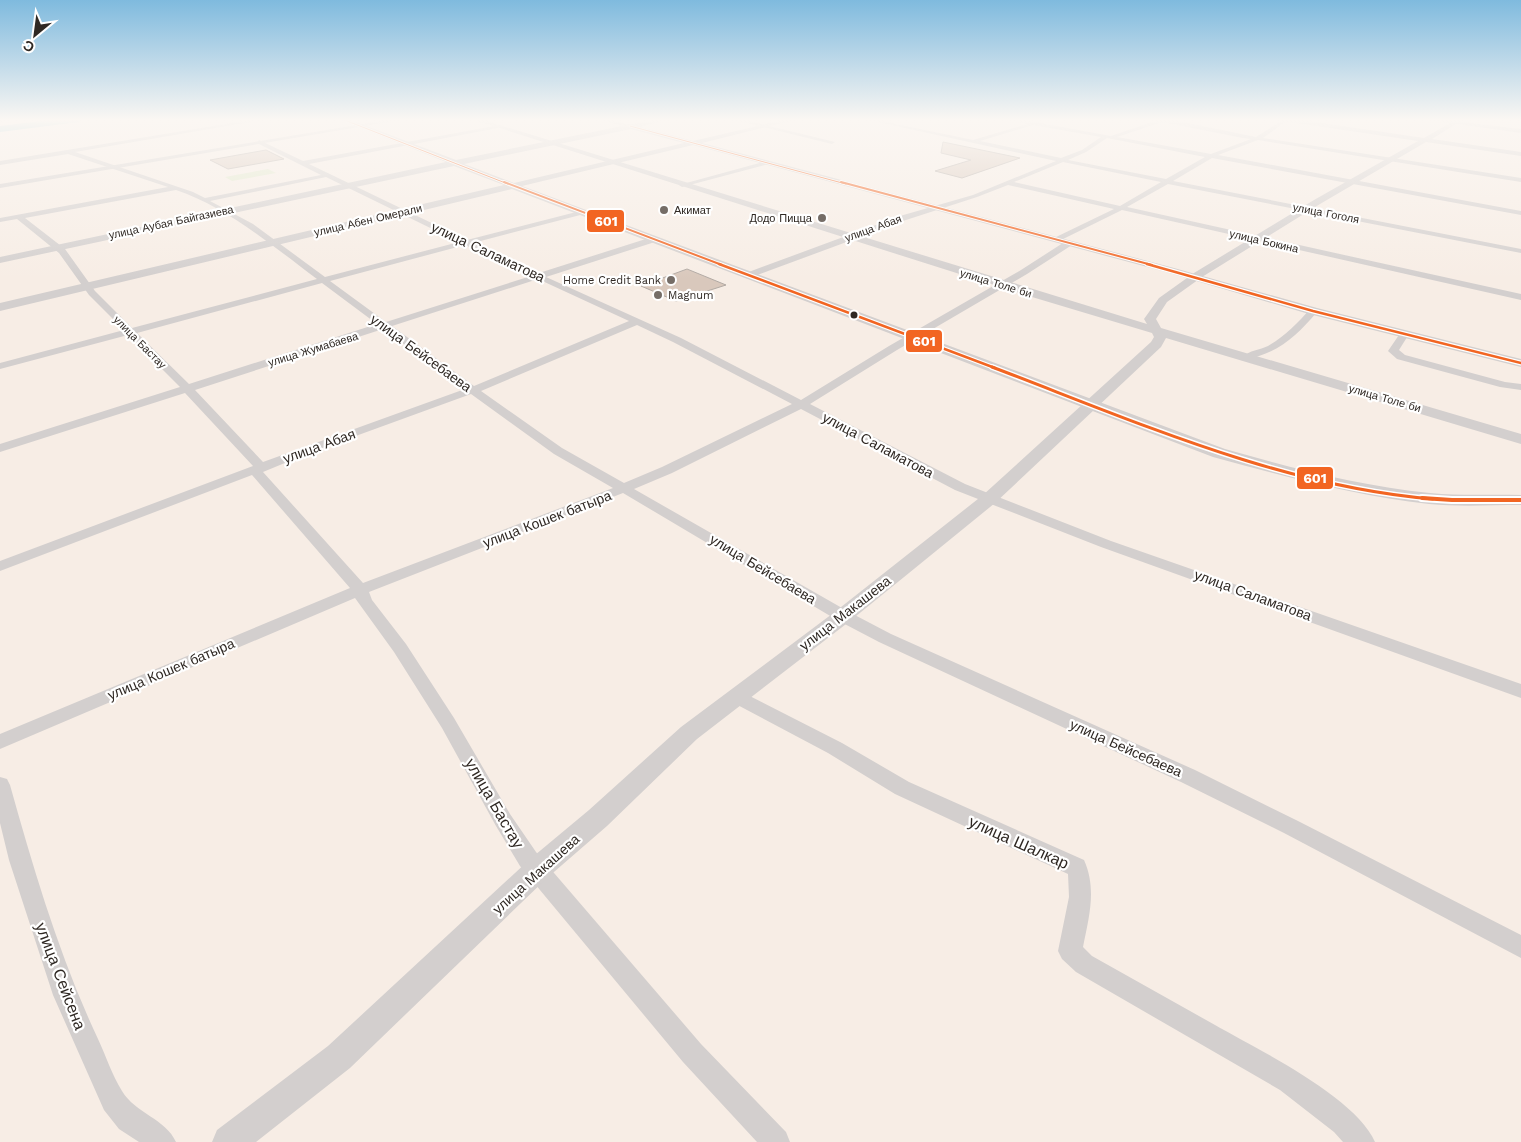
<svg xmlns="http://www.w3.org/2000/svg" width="1521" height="1142" viewBox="0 0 1521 1142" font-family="'Work Sans',sans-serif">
  <rect width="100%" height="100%" fill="#f7ede5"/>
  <path fill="#e0e8cb" d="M 268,169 L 276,173 L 232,181 L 225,177 Z"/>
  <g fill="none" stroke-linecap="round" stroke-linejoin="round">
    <path fill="#83c2cf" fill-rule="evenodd" d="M 57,119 L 84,119 L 79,122 L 0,132 L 0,126 Z"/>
  </g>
  <path fill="#d9c8bc" stroke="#b2aaa4" d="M 943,142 L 1020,158 L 962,178 L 935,171 L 971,160 L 941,153 Z
    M 266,150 L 284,159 L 228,169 L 210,160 Z
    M 687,269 L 726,285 L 676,301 L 641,286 Z"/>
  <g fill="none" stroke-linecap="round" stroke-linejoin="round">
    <path fill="#d3cfce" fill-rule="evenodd" d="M 0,119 L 13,119 L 0,122 Z
      M 256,119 L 267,119 L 75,152 L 193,192 L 205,198 L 321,175 L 257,143 L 259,140 L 303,161 L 500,125 L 498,128 L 309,164 L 467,240 L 584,210 L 584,214 L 473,243 L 539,273 L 652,237 L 658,237 L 658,241 L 546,277 L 681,338 L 801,400 L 889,346 L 1021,270 L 1066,241 L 1072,241 L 1072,245 L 1027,274 L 897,350 L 810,404 L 965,484 L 1111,541 L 1521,684 L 1521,698 L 1101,547 L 955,490 L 801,409 L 672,473 L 634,489 L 849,612 L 891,634 L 1195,770 L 1298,821 L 1521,935 L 1521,958 L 1284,833 L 1181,782 L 879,642 L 837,620 L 623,493 L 369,592 L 372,600 L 406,644 L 454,718 L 510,814 L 536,852 L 701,1044 L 786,1132 L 790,1142 L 757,1142 L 683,1062 L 520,866 L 496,826 L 442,728 L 394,652 L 355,598 L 0,749 L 0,734 L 350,588 L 252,475 L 0,571 L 0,561 L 253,466 L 185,393 L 0,452 L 0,444 L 180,387 L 128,335 L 0,369 L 0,363 L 124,330 L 89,295 L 59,253 L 17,219 L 0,222 L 0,218 L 168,187 L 68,154 L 0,165 L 0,161 ZM 326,177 L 459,242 L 325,277 L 253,224 L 210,201 ZM 176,190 C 227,207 274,247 317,279 L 132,328 L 95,291 L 65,249 L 25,218 ZM 465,245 L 531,276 L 386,322 L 330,281 ZM 538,279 L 629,321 L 474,386 L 392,326 ZM 322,283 L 377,324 L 189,384 L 137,333 ZM 637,325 L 673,342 L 792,404 L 662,467 L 624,483 L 562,448 L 481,391 ZM 383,329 L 465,389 L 263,462 L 195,390 ZM 471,394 L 554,454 L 613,488 L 363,583 L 263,472 L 309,453 Z
      M 731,119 L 740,119 L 835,142 L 832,144 Z
      M 864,119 L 872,119 L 973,140 L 1027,124 L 1009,119 L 1018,119 L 1111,136 L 1155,121 L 1152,119 L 1168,119 L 1256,137 L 1284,119 L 1289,119 L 1263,138 L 1521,178 L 1521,182 L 1258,140 L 1218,155 L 1521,211 L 1521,215 L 1212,158 L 1173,181 L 1521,249 L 1521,253 L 1168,184 L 1127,207 L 1521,294 L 1521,300 L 1122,210 L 1057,242 L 1053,240 L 1054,238 L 1114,209 L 1008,185 L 977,197 L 906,220 L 752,277 L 746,277 L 746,273 L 900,216 L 973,195 L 1056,161 ZM 1162,122 L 1243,138 L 1251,139 L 1211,154 L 1117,137 ZM 1033,125 L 1101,137 L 1082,150 L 1061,158 L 980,141 ZM 1107,138 L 1205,157 L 1166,179 L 1068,160 L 1086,152 ZM 1063,162 L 1161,182 L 1120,206 L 1014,182 Z
      M 1422,119 L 1436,119 L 1521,129 L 1521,133 Z
      M 767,161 L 769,164 L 682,187 L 679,185 Z
      M 1313,308 L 1316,309 L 1316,313 C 1300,332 1284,348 1259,356 C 1254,357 1251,361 1244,359 L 1243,357 C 1249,350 1260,350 1268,346 C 1284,337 1298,323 1310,309 Z
      M 1404,331 L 1409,334 L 1399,350 L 1405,355 L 1505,382 L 1521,384 L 1521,390 L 1500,387 L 1397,359 L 1388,351 L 1401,332 Z
      M 736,689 L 842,743 L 909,782 L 1084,860 C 1097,889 1089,917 1083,947 L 1092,956 C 1133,979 1174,1002 1215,1025 C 1257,1049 1356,1097 1375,1142 L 1343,1142 L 1334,1132 L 1280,1090 L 1076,972 L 1062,959 L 1058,951 L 1069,897 L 1068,874 L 895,794 L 828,753 L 730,701 L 727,696 L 730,691 Z
      M 0,777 L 7,779 L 10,785 C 34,871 60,958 98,1039 C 106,1056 112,1075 122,1091 C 135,1113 166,1119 176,1142 L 139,1142 L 119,1129 L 104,1110 L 53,995 L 9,860 L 0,823 Z"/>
    <path fill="#d3cfce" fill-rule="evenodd" d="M 393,119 L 406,119 L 0,188 L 0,184 Z
      M 471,119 L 480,119 L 1147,324 L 1144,319 L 1159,298 L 1194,273 L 1314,200 L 1418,141 L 1283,121 L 1280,119 L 1295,119 L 1424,138 L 1457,119 L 1464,119 L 1432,139 L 1521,152 L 1521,156 L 1426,142 L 1320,204 L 1202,277 L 1167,302 L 1156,319 L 1161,328 L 1521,434 L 1521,444 L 1166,338 L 1161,347 L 995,503 L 850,621 L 697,739 L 607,826 L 547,878 L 350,1068 L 256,1142 L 212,1142 L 217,1130 L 328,1046 L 529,860 L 589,810 L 681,727 L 836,611 L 983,495 L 1151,342 L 1154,337 L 1152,333 L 1032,297 Z"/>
    <path fill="#d3cfce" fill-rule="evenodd" d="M 339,119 L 348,119 L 456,160 L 622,126 L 600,119 C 611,119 622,125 632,124 C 645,123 656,119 669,119 L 640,127 L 693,141 L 787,119 L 798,119 L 702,143 L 1174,268 L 1317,308 L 1521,359 L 1521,367 L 1309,314 L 1166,272 L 693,145 L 522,186 L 1225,449 C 1292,468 1360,486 1430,493 C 1460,496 1491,494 1521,495 L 1521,505 C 1491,505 1459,507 1429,504 C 1356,496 1284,476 1213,457 L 512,189 L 0,311 L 0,303 L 504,185 L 454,166 L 0,263 L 0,257 L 446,162 ZM 631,129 L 684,143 L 514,183 L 464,164 Z"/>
    <defs>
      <path id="bus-1-far4" d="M 342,119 L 508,184
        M 630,126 L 846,184"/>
      <path id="bus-1-far3" d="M 504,182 L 722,265
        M 841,182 L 1152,265"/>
      <path id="bus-1-far2" d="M 719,264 L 995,368
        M 1147,264 L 1313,311 L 1521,363"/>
      <path id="bus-1-far1" d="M 992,367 C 1132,420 1282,487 1433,499"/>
      <path id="bus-1" d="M 1422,498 L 1452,500 L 1521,500"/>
    </defs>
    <use href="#bus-1-far4" stroke="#fff" stroke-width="2.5"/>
    <use href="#bus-1-far3" stroke="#fff" stroke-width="4"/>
    <use href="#bus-1-far2" stroke="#fff" stroke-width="5"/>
    <use href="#bus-1-far1" stroke="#fff" stroke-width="6"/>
    <use href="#bus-1" stroke="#fff" stroke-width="8"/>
    <use href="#bus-1-far4" stroke="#f26522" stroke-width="1"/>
    <use href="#bus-1-far3" stroke="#f26522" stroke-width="2"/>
    <use href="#bus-1-far2" stroke="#f26522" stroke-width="2.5"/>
    <use href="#bus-1-far1" stroke="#f26522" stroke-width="3"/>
    <use href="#bus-1" stroke="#f26522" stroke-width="4"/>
  </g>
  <linearGradient id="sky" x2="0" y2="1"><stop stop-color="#7fbade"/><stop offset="0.43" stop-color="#fbf7f3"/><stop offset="1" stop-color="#fbf7f3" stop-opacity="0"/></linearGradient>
  <rect width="1521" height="279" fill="url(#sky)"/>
  <g fill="#756d67" stroke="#fff" stroke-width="2">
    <circle cx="664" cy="210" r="5"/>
    <circle cx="822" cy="218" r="5"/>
    <circle cx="671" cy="280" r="5"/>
    <circle cx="658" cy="295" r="5"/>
  </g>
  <circle fill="#2f2823" stroke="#fff" stroke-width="2" cx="854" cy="315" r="4.5"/>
  <g text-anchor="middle" stroke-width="4.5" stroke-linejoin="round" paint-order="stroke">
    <g font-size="11" fill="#2f2823" stroke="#fff" text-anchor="start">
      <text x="674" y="214">Акимат</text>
      <text x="812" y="222" text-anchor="end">Додо Пицца</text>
      <text x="661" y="284" text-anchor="end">Home Credit Bank</text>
      <text x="668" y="299">Magnum</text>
    </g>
    <g font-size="11" fill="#2f2823" stroke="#fff">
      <text transform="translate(1326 213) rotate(11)" y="4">улица Гоголя</text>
      <text transform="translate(368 220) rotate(-13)" y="4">улица Абен Омерали</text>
      <text transform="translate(171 222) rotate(-12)" y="4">улица Аубая Байгазиева</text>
      <text transform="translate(873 228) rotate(-20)" y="4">улица Абая</text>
      <text transform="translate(1264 241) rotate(13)" y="4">улица Бокина</text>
      <text transform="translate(996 283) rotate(17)" y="4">улица Толе би</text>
      <text transform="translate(140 342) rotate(45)" y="4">улица Бастау</text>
      <text transform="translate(313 349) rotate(-17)" y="4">улица Жумабаева</text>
      <text transform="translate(1385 398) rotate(16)" y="4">улица Толе би</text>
    </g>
    <g font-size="14" fill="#2f2823" stroke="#fff">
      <text transform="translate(488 252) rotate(25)" y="5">улица Саламатова</text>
      <text transform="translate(421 353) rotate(36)" y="5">улица Бейсебаева</text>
      <text transform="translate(878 445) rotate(28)" y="5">улица Саламатова</text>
      <text transform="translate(319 446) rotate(-20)" y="5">улица Абая</text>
      <text transform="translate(547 519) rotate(-21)" y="5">улица Кошек батыра</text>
      <text transform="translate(763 569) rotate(31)" y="5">улица Бейсебаева</text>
      <text transform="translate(1253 595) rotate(20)" y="5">улица Саламатова</text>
      <text transform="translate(845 613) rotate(-38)" y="5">улица Макашева</text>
      <text transform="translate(171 669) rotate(-23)" y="5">улица Кошек батыра</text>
      <text transform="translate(1126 748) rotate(24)" y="5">улица Бейсебаева</text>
      <text transform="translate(536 874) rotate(-42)" y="5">улица Макашева</text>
    </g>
    <g font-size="16" fill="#2f2823" stroke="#fff">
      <text transform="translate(495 803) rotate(60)" y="6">улица Бастау</text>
      <text transform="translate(1019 842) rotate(24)" y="6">улица Шалкар</text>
      <text transform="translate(61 976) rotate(69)" y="6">улица Сейсена</text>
    </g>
  </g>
  <g stroke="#fff" stroke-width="2">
    <rect x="586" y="209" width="39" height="24" rx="5" fill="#f26522"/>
    <rect x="905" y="329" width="38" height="24" rx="5" fill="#f26522"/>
    <rect x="1296" y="466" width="38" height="24" rx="5" fill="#f26522"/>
  </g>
  <g font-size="14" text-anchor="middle" font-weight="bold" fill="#fff">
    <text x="606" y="226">601</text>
    <text x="924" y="346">601</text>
    <text x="1315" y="483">601</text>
  </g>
  <g transform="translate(35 35) rotate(209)" stroke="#ffffff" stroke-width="4" paint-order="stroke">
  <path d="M0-4L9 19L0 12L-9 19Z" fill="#2f2823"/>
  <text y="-8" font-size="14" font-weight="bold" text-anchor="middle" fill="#2f2823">С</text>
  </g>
</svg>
